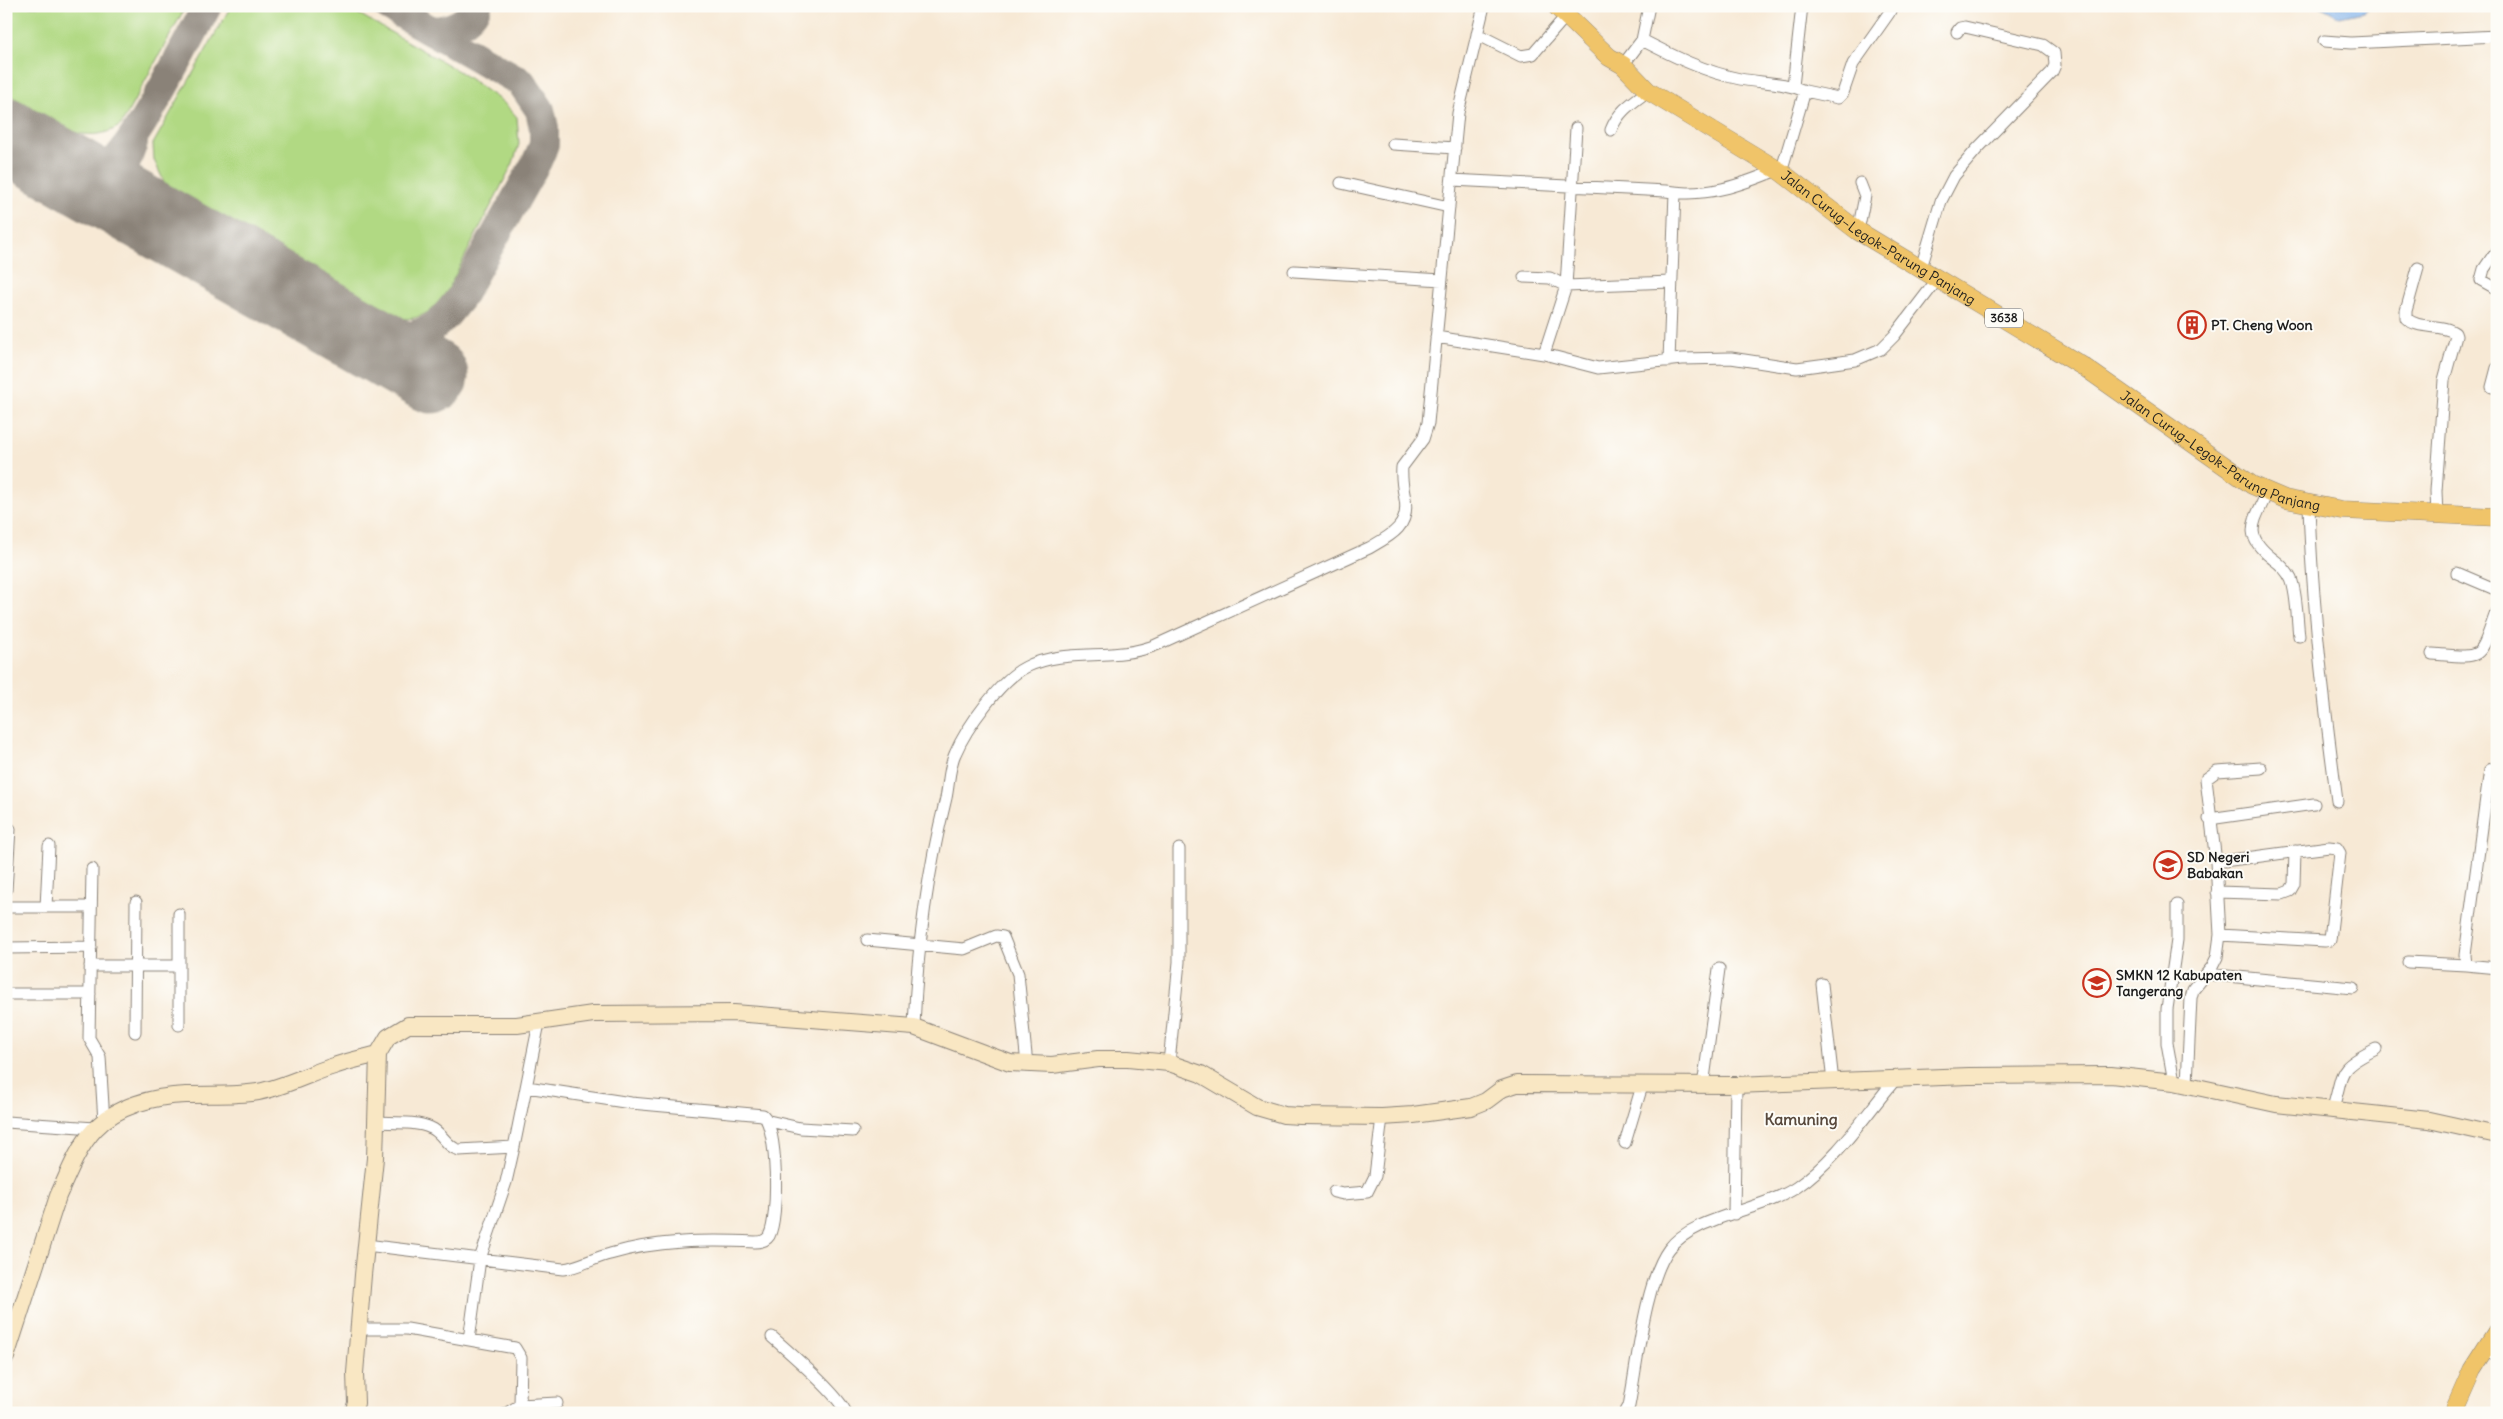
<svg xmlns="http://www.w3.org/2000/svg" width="2503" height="1419" viewBox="0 0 2503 1419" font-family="Delius,sans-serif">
  <rect width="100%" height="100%" fill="#fdfcf7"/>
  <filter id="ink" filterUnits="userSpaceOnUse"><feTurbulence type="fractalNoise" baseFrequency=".02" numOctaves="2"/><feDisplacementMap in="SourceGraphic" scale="10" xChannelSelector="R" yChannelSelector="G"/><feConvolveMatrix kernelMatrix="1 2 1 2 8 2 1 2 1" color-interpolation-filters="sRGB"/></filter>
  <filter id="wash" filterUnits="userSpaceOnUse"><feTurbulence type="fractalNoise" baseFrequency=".0096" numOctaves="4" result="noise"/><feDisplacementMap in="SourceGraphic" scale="20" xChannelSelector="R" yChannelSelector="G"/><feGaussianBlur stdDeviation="1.12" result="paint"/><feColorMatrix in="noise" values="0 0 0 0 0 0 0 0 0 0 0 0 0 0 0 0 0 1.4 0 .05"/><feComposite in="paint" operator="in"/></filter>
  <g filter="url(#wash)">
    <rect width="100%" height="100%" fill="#f7e9d5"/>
    <path fill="#b1d983" stroke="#667a50" d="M 6,6 L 186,6 L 121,125 C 106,135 93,136 76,133 L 6,93 Z
      M 231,6 L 345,6 L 460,72 L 503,102 L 517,117 L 519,144 L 513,163 L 443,299 C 431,311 421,319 404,319 L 165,184 L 154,160 L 153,144 Z"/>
    <path fill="#7dafe9" stroke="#4c6682" d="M 2320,6 L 2370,6 L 2363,12 L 2340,17 Z"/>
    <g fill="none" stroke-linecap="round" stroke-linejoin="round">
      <path stroke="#8a8278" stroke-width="30" d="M 433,31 C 451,30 468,23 477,6
        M 133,143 C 118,180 115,191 148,215
        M 42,155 C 61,163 82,175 104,168 C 129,160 191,35 207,6
        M 331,319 C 360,333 399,346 430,329 C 442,322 451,309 460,298 L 537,161 L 544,145 L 544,128 L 540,110 L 521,82 L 388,6"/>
      <path stroke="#8a8278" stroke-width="75" d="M 6,135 L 431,376"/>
    </g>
  </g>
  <g filter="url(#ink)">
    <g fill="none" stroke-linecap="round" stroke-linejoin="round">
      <defs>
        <path id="street" d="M 1649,6 L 1642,40 C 1673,56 1705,72 1740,79 C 1762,83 1784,82 1805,91 L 1781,172
          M 1477,34 L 1521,56 L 1533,54 L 1566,16
          M 2324,41 L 2351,43 L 2497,36
          M 1623,65 L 1642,40
          M 1793,86 L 1802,6
          M 1805,91 L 1838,98 L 1843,93 L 1853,64 L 1889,13 L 1892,6
          M 1611,130 C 1618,111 1633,102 1648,91
          M 1393,144 L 1455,148
          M 1452,180 L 1666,191 C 1705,198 1741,185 1777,170
          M 1341,183 L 1449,207
          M 1858,231 L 1865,196 L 1860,183
          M 2497,250 L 2484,269 L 2481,280 L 2497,289
          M 1921,268 L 1941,201 L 1954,176 L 1977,149 L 2052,72 L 2055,65 L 2054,53 L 2043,45 L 1965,27 L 1960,28 L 1957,32
          M 2418,268 L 2406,311 L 2406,318 C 2418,330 2442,323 2455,333 L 2456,336 L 2444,380 L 2436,491 L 2437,516
          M 1294,271 L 1442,280
          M 1524,277 L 1550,278 L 1566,286 L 1671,282
          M 1436,337 L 1544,354 L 1598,368 L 1682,359 L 1731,358 L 1797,368 L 1827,364 L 1855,360 L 1881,349 L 1894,336 L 1937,280
          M 1544,354 L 1566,286 L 1576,128
          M 1669,361 L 1675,192
          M 2492,387 L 2497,368
          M 2267,493 C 2253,524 2242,535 2273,559 C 2280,564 2287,571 2291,579 C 2297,593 2297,620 2299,636
          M 2309,505 C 2312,604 2324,702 2337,801
          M 2457,573 L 2497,590
          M 2432,654 C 2486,658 2478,661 2497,610
          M 2497,766 L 2490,770 L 2487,790 L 2465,955 L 2466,965 L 2497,968
          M 2209,819 L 2314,804
          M 2216,862 L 2329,847 L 2337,848 L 2340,853 L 2330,940 L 2325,941 L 2220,935
          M 92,869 L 89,1038 L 100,1057 L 104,1122
          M 6,890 L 10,829
          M 2217,892 L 2282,894 L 2290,891 L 2294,884 L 2295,851
          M 6,907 L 91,907
          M 46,907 L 49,846
          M 867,940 L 964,949 L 996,936 L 1003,937 L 1018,974 L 1027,1065
          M 6,948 L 91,947
          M 2408,962 L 2466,965
          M 90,966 L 179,966
          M 2206,974 L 2353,988
          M 1822,984 L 1833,1082
          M 6,994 L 90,994
          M 179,1025 L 179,914
          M 914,1027 C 917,949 927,874 946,798 C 949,784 949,767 955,754 C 966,728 1001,679 1026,667 C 1067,647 1114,662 1156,645 L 1369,548 C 1390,536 1410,527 1405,499 C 1403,489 1401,478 1402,467 L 1423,439 L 1428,423 L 1458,113 L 1484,6
          M 135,1032 L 136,902
          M 1169,1063 L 1179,962 L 1179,849
          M 2174,1082 L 2167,1043 L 2167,1009 L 2177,940 L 2177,905
          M 2187,1084 L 2191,998 L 2193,990 L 2212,967 L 2217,957 L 2220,935 L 2216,862 L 2206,779 L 2217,771 L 2261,768
          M 1703,1086 L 1719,969
          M 2332,1111 C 2345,1071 2334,1070 2376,1049
          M 769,1121 L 800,1128 L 853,1131
          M 6,1122 L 95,1128
          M 376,1122 C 393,1123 416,1121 431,1128 C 443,1133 446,1147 459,1150 L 514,1147 L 506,1182 L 480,1259 L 469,1340
          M 1625,1143 L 1642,1086
          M 514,1147 L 539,1023
          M 1334,1192 L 1343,1194 L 1367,1192 L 1375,1176 L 1382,1117
          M 1734,1214 L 1736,1085
          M 366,1245 L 563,1269 C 580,1267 593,1258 610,1254 C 657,1240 706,1240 755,1242 C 760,1242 766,1241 769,1236 C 779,1218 778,1129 763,1115 L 631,1103 L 527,1087
          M 359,1329 L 407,1329 L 515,1348 L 521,1358 L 520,1405
          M 772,1337 C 787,1350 840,1396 846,1413
          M 2485,1349 L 2497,1355
          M 507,1413 L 520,1405 L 557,1403
          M 1625,1413 L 1629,1406 C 1637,1365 1645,1281 1669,1249 C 1693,1216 1762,1211 1797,1187 C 1836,1160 1864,1117 1894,1081"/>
        <path id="secondary" d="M 6,1357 L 58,1196 C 68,1174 78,1147 95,1129 C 116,1106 155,1096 186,1095 C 210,1094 234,1096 258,1092 C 285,1087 308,1074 334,1066 C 348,1061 363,1058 378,1054
          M 353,1413 L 356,1403 L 355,1373 L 363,1275 L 375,1158 L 378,1054 L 388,1037 L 408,1025 L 517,1025 L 593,1014 L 734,1013 L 914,1027 L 1010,1063 L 1052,1065 L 1098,1059 L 1128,1059 L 1169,1063 L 1201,1074 L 1257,1107 L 1284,1115 L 1300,1116 L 1382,1117 L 1413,1115 L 1471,1107 L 1486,1101 L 1502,1089 L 1517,1084 L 1736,1085 L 1969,1076 L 2111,1075 L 2174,1082 L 2276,1104 L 2429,1120 L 2497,1135"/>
        <g id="primary">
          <path id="s1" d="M 1556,6 L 1609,57 L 1623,65 L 1648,91 L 1781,172 L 1858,231 L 2084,367 L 2252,485 L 2285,499 L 2342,510 L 2497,517"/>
          <path d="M 2453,1413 L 2472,1370 L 2497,1331"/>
        </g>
      </defs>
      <use href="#street" stroke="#8a8278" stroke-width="13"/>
      <use href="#secondary" stroke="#8a8278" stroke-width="18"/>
      <use href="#primary" stroke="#8a8278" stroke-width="19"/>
      <use href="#street" stroke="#fff" stroke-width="11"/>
      <use href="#secondary" stroke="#f9e7c3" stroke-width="16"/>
      <use href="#primary" stroke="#f0c469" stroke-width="18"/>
    </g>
  </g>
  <defs>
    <symbol id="building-ring" viewBox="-11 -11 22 22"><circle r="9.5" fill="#fdfcf7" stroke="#c8321e" stroke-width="1.5"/><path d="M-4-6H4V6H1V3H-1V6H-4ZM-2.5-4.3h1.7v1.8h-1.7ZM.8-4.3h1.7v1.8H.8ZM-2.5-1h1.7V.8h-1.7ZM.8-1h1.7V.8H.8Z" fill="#c8321e"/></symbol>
    <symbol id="school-ring" viewBox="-11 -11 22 22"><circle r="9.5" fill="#fdfcf7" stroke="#c8321e" stroke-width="1.5"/><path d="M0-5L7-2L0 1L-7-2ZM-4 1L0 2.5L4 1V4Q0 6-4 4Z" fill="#c8321e"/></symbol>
  </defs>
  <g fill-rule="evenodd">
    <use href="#building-ring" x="2176" y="309" width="32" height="32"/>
    <use href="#school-ring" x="2152" y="849" width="32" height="32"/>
    <use href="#school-ring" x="2081" y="967" width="32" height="32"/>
  </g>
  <g text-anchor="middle" stroke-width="4" stroke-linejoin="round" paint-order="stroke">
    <rect fill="#fdfcf7" stroke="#605f5e" stroke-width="1" x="1985" y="308.5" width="38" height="19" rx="4"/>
    <g font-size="12" font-weight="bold" fill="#1c1c1c">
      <text x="2004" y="322">3638</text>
    </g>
    <g font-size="14" fill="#1c1c1c" stroke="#fdfcf7">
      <text dy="5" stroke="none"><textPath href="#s1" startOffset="399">Jalan Curug–Legok–Parung Panjang</textPath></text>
      <text dy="5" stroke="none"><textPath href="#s1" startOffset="804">Jalan Curug–Legok–Parung Panjang</textPath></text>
    </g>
    <g font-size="14" font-weight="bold" fill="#1c1c1c" stroke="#fdfcf7" text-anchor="start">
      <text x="2211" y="330">PT. Cheng Woon</text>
      <text x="2187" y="862">SD Negeri<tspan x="2187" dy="16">Babakan</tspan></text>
      <text x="2116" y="980">SMKN 12 Kabupaten<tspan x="2116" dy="16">Tangerang</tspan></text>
    </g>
    <g font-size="16" font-weight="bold" fill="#58493d" stroke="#fdfcf7">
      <text x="1801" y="1125">Kamuning</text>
    </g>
  </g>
  <rect width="2503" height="1419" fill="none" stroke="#fdfcf7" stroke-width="25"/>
</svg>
